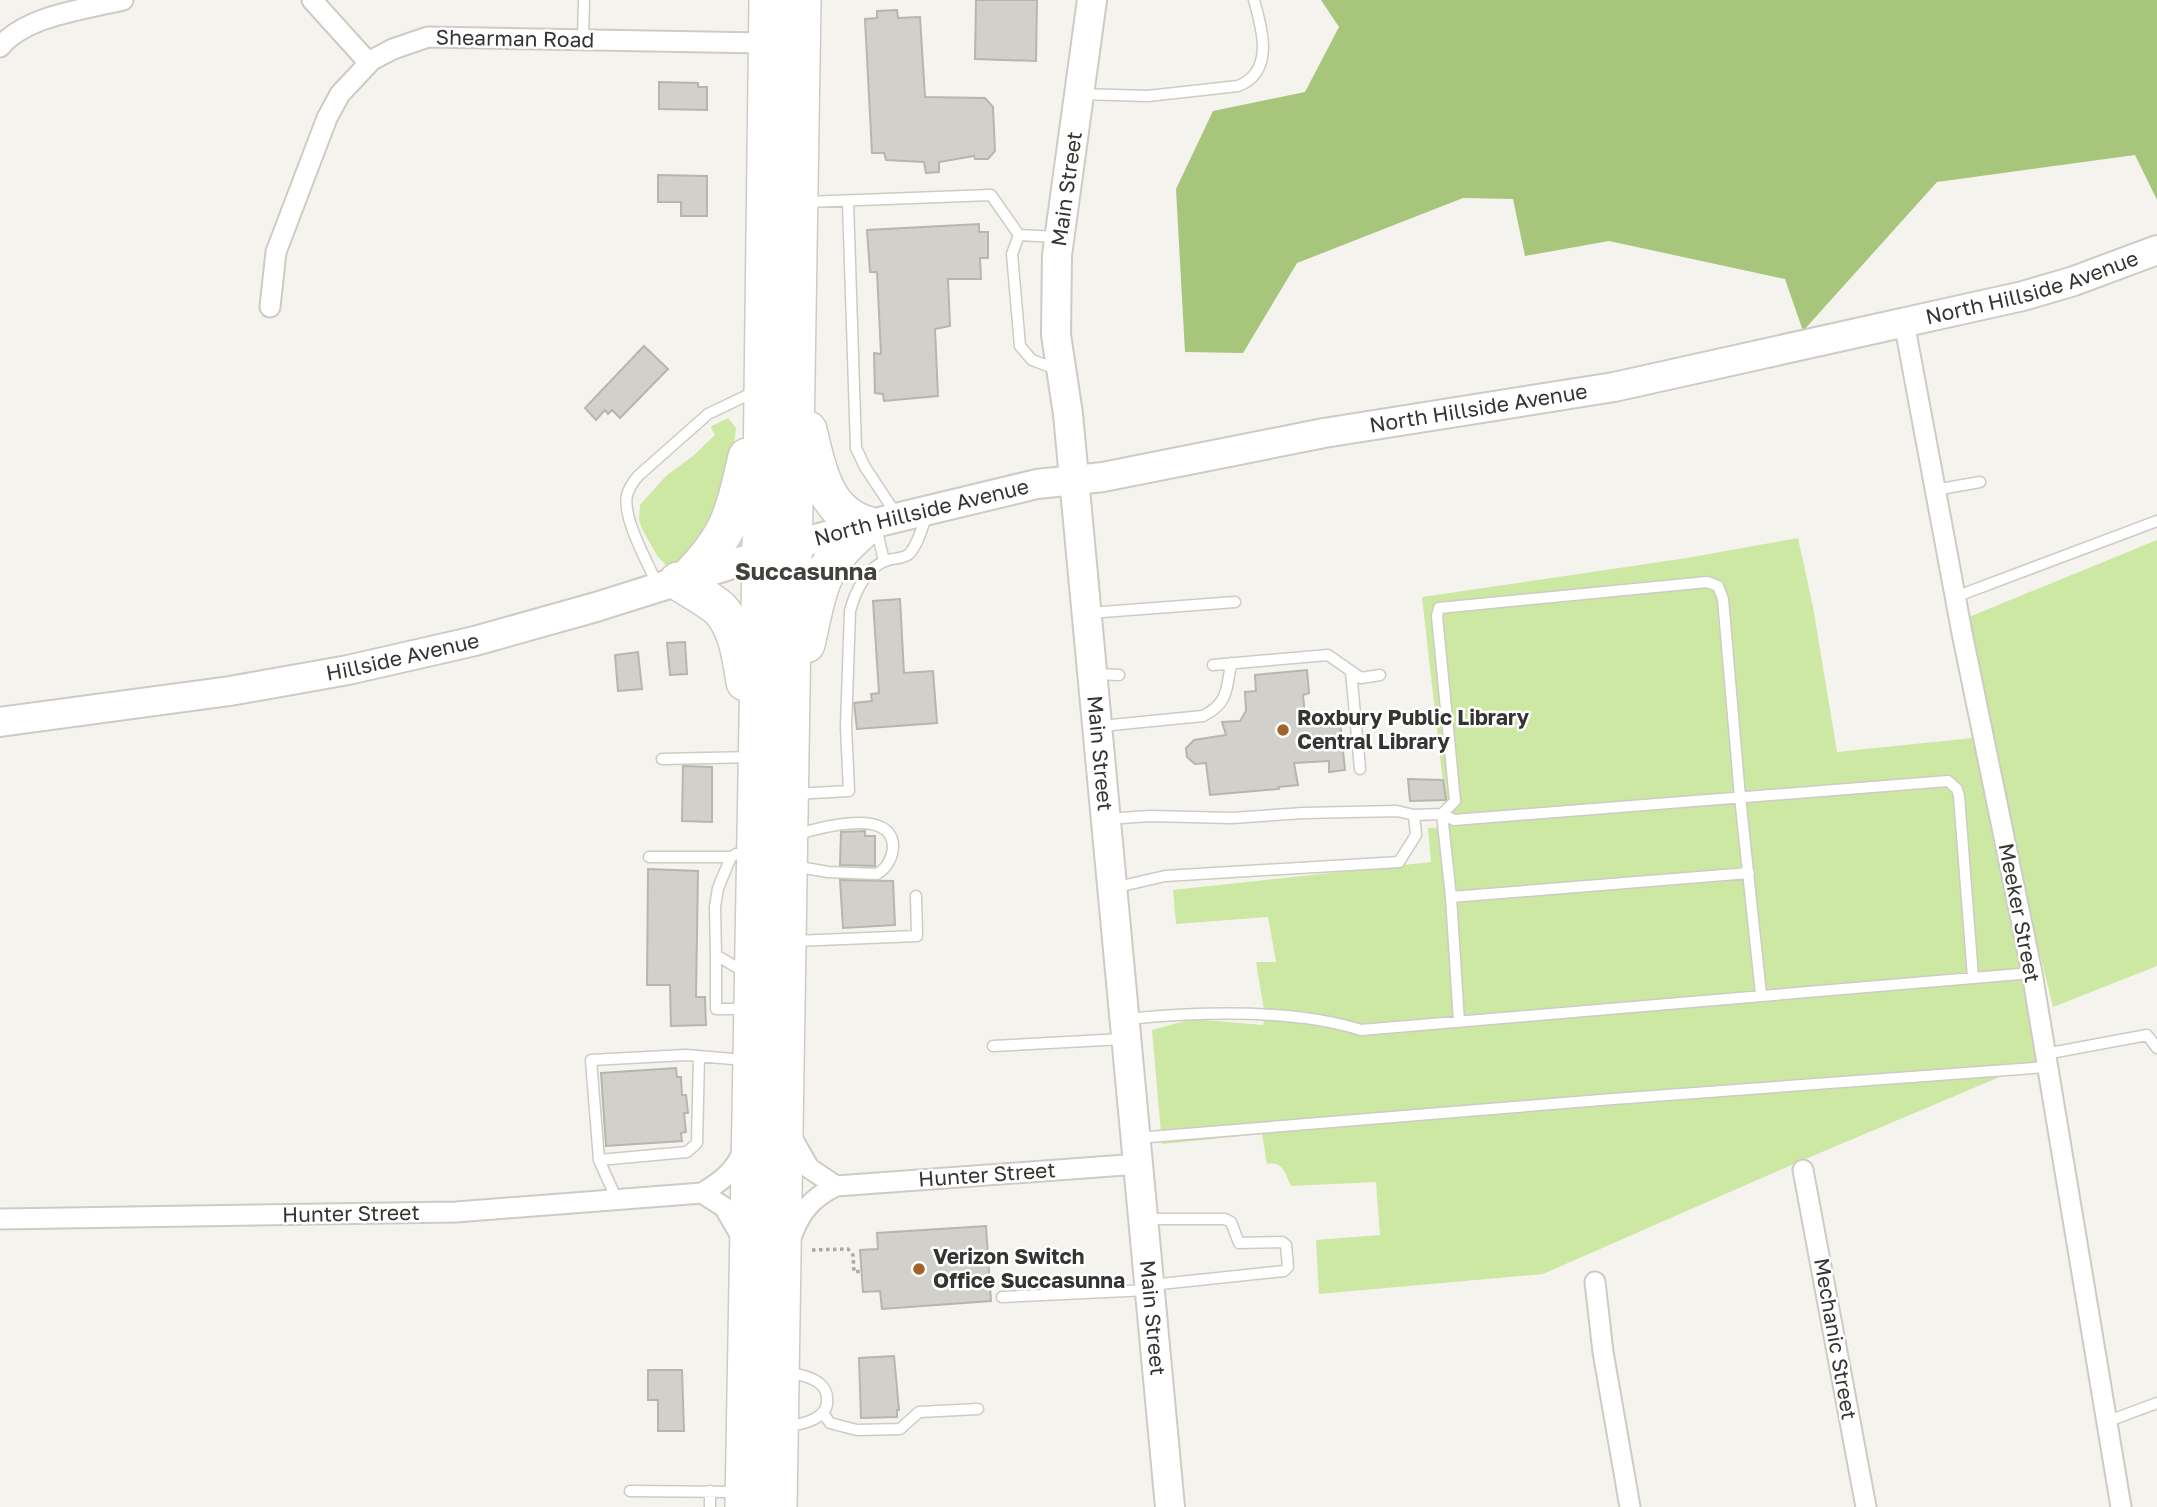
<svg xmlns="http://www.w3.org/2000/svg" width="2157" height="1507" viewBox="0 0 2157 1507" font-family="'Golos Text',sans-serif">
  <rect width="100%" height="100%" fill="#f5f3ed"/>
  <path fill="#cce8a3" d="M 728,418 L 736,428 L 725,515 L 677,563 L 666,565 L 658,557 L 642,529 L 639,520 L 640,505 L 667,475 L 693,456 L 715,435 L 711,428 L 712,426 Z
    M 1798,538 L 1813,607 L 1837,752 L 1972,738 L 2035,1015 L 2040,1060 L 1796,1163 L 1543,1274 L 1319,1294 L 1316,1240 L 1380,1235 L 1376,1182 L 1291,1186 C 1285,1173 1283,1161 1267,1164 L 1262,1134 L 1162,1144 L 1152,1030 L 1192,1019 L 1263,1025 L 1265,1016 L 1256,962 L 1276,962 L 1268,917 L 1176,924 L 1173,890 L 1431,862 L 1428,828 L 1448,827 L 1422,597 L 1687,558 Z
    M 2157,540 L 2157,966 L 2053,1007 L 1987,738 L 1964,619 Z"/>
  <path fill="#a7c57b" d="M 1321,0 L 2157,0 L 2157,200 L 2135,155 L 1937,182 L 1803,331 L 1785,279 L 1609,241 L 1525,256 L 1513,199 L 1463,198 L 1297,263 L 1243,353 L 1185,352 L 1176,189 L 1213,111 L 1305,92 L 1339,27 Z"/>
  <path fill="#d2d0ca" stroke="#b7b5af" stroke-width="2" d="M 976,0 L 1037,0 L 1036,61 L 975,59 Z
    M 897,10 L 898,18 L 920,17 L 925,97 L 985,98 L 993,107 L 995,151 L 988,159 L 975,159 L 974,156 L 939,162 L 939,172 L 926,173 L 924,162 L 886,160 L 884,153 L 872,153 L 865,19 L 877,18 L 877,11 Z
    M 659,82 L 698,83 L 698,87 L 707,87 L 707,110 L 659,109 Z
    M 658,175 L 707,176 L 707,216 L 681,216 L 681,202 L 658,202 Z
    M 979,224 L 979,232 L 988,232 L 988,258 L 980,258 L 981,279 L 948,279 L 950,326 L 935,329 L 938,396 L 884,401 L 883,394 L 875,393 L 874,353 L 881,354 L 877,272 L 870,272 L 867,230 Z
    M 644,346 L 668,369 L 620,418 L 612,410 L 608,414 L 605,410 L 596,420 L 585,408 Z
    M 900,599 L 904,673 L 933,671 L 937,723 L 857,729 L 854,703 L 872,701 L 871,694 L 879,693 L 873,601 Z
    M 685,642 L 687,674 L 670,675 L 667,643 Z
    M 638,652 L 642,689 L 618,691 L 615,655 Z
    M 1307,670 L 1309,693 L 1303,695 L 1306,725 L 1340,722 L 1345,770 L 1329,772 L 1329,761 L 1294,763 L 1298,785 L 1278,787 L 1279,789 L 1210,795 L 1206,763 L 1195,764 L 1187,757 L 1186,748 L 1194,740 L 1226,735 L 1222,722 L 1240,721 L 1246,711 L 1245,692 L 1256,691 L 1255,675 Z
    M 683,766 L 712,767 L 712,822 L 682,821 Z
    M 1408,779 L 1443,780 L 1446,800 L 1410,801 Z
    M 865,831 L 865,836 L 875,836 L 875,866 L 840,865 L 841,832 Z
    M 648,869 L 698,871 L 696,997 L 705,997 L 706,1025 L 671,1026 L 670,985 L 647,985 Z
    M 840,880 L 893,881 L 895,925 L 843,928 Z
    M 676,1068 L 677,1077 L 681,1077 L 682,1095 L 686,1095 L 688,1113 L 684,1113 L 686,1132 L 681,1133 L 682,1141 L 606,1146 L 601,1073 Z
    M 986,1226 L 991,1301 L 882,1309 L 880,1291 L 863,1292 L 860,1250 L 878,1249 L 877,1233 Z
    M 894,1356 L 899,1410 L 897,1410 L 897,1417 L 861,1418 L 859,1358 Z
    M 648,1370 L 682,1370 L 684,1431 L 658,1431 L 658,1400 L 648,1400 Z"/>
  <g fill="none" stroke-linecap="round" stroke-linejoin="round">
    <defs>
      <path id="lane" d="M 583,39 L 584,0
        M 1080,94 L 1148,96 L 1238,86 C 1275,72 1262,28 1254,0
        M 806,202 L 991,195 L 1019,235 L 1057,237
        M 848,202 L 856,448 L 865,467 L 896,514
        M 1019,235 L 1012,254 L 1020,346 L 1032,360 L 1056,369
        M 1935,490 L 1980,482
        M 876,527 L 884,561
        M 657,584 C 648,563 622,518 627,495 C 629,488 633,482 638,476 L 708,414 L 754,392
        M 1955,597 L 2157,521
        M 1089,613 L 1235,602
        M 1213,665 L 1328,655 L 1361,678 L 1380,675
        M 1351,671 L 1360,769
        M 1096,674 L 1119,675
        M 1101,726 L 1203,716 C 1228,704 1227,688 1231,663
        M 662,759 L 752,757
        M 794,794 L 849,791 L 846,727 L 850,611 C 855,592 867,566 888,560 C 895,558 903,559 909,554 C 918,545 922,527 927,515
        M 1414,815 L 1442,814 L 1454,820 L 1948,781 L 1957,789 L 1959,796 L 1973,977
        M 1107,819 L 1150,816 L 1232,818 L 1303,813 L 1397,811 L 1414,815 L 1416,835 L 1399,862 L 1165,876 L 1113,888
        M 649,857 L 731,857 L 736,854
        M 731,857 L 718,888 L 715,907 L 716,955 L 746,973
        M 794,866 L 828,872 L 877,874 C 887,868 893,857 893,846 C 892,807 818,828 795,835
        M 1451,897 L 1749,873
        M 794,941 L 917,936 L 916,896
        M 716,955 L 716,1009 L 745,1009
        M 1127,1019 C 1199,1012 1291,1008 1361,1030 L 2032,973
        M 1459,1022 L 1451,897 L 1442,814 L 1455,801 L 1437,616 L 1439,608 L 1707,582 L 1718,586 L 1723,599 L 1740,797 L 1761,994
        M 993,1046 L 1123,1039
        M 2045,1054 L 2147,1035 L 2157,1048
        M 1137,1138 L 1613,1099 L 2047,1067
        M 599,1160 L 687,1152 L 697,1143 L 699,1057
        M 617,1200 L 599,1160 L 591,1060 L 686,1055 L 744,1060
        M 1146,1219 L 1225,1219 L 1231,1222 L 1239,1243 L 1282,1242 L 1286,1245 L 1288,1267 L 1284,1271 L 1151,1285
        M 1002,1297 L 1148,1290
        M 823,1413 L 830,1423 L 857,1430 L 900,1429 L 919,1412 L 978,1409
        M 2106,1422 L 2157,1403
        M 786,1427 C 802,1424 830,1419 827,1398 C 827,1392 824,1387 819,1383 C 811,1376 798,1375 788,1372
        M 630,1491 L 737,1492
        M 710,1507 L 710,1491"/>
      <path id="street" d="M 312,0 L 369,63
        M 0,47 C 25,16 85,9 123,0
        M 270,307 L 276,252 L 327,118 L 340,94 L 372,60 L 393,49 L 428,37 L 767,43
        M 1904,322 L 1962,633 L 2032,973 L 2121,1507
        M 791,1136 L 809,1168 L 836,1186
        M 1803,1170 L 1866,1507
        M 702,1193 L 724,1207 L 742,1238
        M 0,1219 L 456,1212 L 702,1193 C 722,1181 735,1171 744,1149
        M 792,1235 C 801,1211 812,1198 836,1186 L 1139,1164
        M 1595,1282 L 1603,1352 L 1630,1507"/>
      <g id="secondary">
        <path id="s1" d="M 1092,0 L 1057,255 L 1056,335 L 1068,414 L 1170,1507"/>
        <path id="s2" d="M 0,722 L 230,691 L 348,670 L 475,641 L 596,607 L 793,545 L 875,523 L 1037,484 L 1103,477 L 1324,433 L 1614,387 L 2023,296 L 2074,281 L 2157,250"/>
      </g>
      <path id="highway" d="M 688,578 C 730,536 734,513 747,457
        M 678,581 C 691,590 708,598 720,609 C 738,628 741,658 745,682
        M 806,644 C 813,616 816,585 833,560 C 842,547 856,536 867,525 C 824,513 817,467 808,430
        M 744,1507 L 761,555 L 768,0
        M 778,1507 L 802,0"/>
    </defs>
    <use href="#lane" stroke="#cecbc5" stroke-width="13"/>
    <use href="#street" stroke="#cecbc5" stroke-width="23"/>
    <use href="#secondary" stroke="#cecbc5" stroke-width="32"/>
    <use href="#highway" stroke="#cecbc5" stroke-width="40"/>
    <path stroke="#aba9a5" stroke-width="3.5" stroke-dasharray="3.5 3.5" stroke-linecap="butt" d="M 812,1250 L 848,1249 L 853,1255 L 854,1272 L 862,1271"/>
    <use href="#lane" stroke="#fff" stroke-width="10"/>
    <use href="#street" stroke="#fff" stroke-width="19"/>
    <use href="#secondary" stroke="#fff" stroke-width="28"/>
    <use href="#highway" stroke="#fff" stroke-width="37"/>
  </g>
  <g fill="#a3632c" stroke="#fff" stroke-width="2.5">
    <circle cx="1283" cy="730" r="7"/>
    <circle cx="919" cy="1269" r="7"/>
  </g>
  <g text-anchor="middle" stroke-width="5" stroke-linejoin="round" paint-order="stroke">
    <g font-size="21" fill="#353432" stroke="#fff">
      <text transform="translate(515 39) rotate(1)" y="7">Shearman Road</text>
      <text transform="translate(1067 189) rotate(-82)" y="7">Main Street</text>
      <text dy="7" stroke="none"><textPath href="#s2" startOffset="2081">North Hillside Avenue</textPath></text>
      <text dy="7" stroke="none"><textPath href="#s2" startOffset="1514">North Hillside Avenue</textPath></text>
      <text dy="7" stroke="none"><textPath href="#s2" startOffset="947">North Hillside Avenue</textPath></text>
      <text dy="7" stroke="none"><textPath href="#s2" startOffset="408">Hillside Avenue</textPath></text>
      <text dy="7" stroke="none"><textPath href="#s1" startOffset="758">Main Street</textPath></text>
      <text transform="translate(2019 913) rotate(79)" y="7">Meeker Street</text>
      <text transform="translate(987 1175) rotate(-4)" y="7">Hunter Street</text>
      <text transform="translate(351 1214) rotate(-1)" y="7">Hunter Street</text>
      <text dy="7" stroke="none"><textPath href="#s1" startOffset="1325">Main Street</textPath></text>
      <text transform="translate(1835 1339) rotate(80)" y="7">Mechanic Street</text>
    </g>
    <g font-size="21" font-weight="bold" fill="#353432" stroke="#fff" text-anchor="start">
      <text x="1297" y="725">Roxbury Public Library<tspan x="1297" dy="24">Central Library</tspan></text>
      <text x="933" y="1264">Verizon Switch<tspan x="933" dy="24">Office Succasunna</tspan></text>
    </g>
    <g font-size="24" font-weight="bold" fill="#43413c" stroke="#fff">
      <text x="806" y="580">Succasunna</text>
    </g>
  </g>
</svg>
